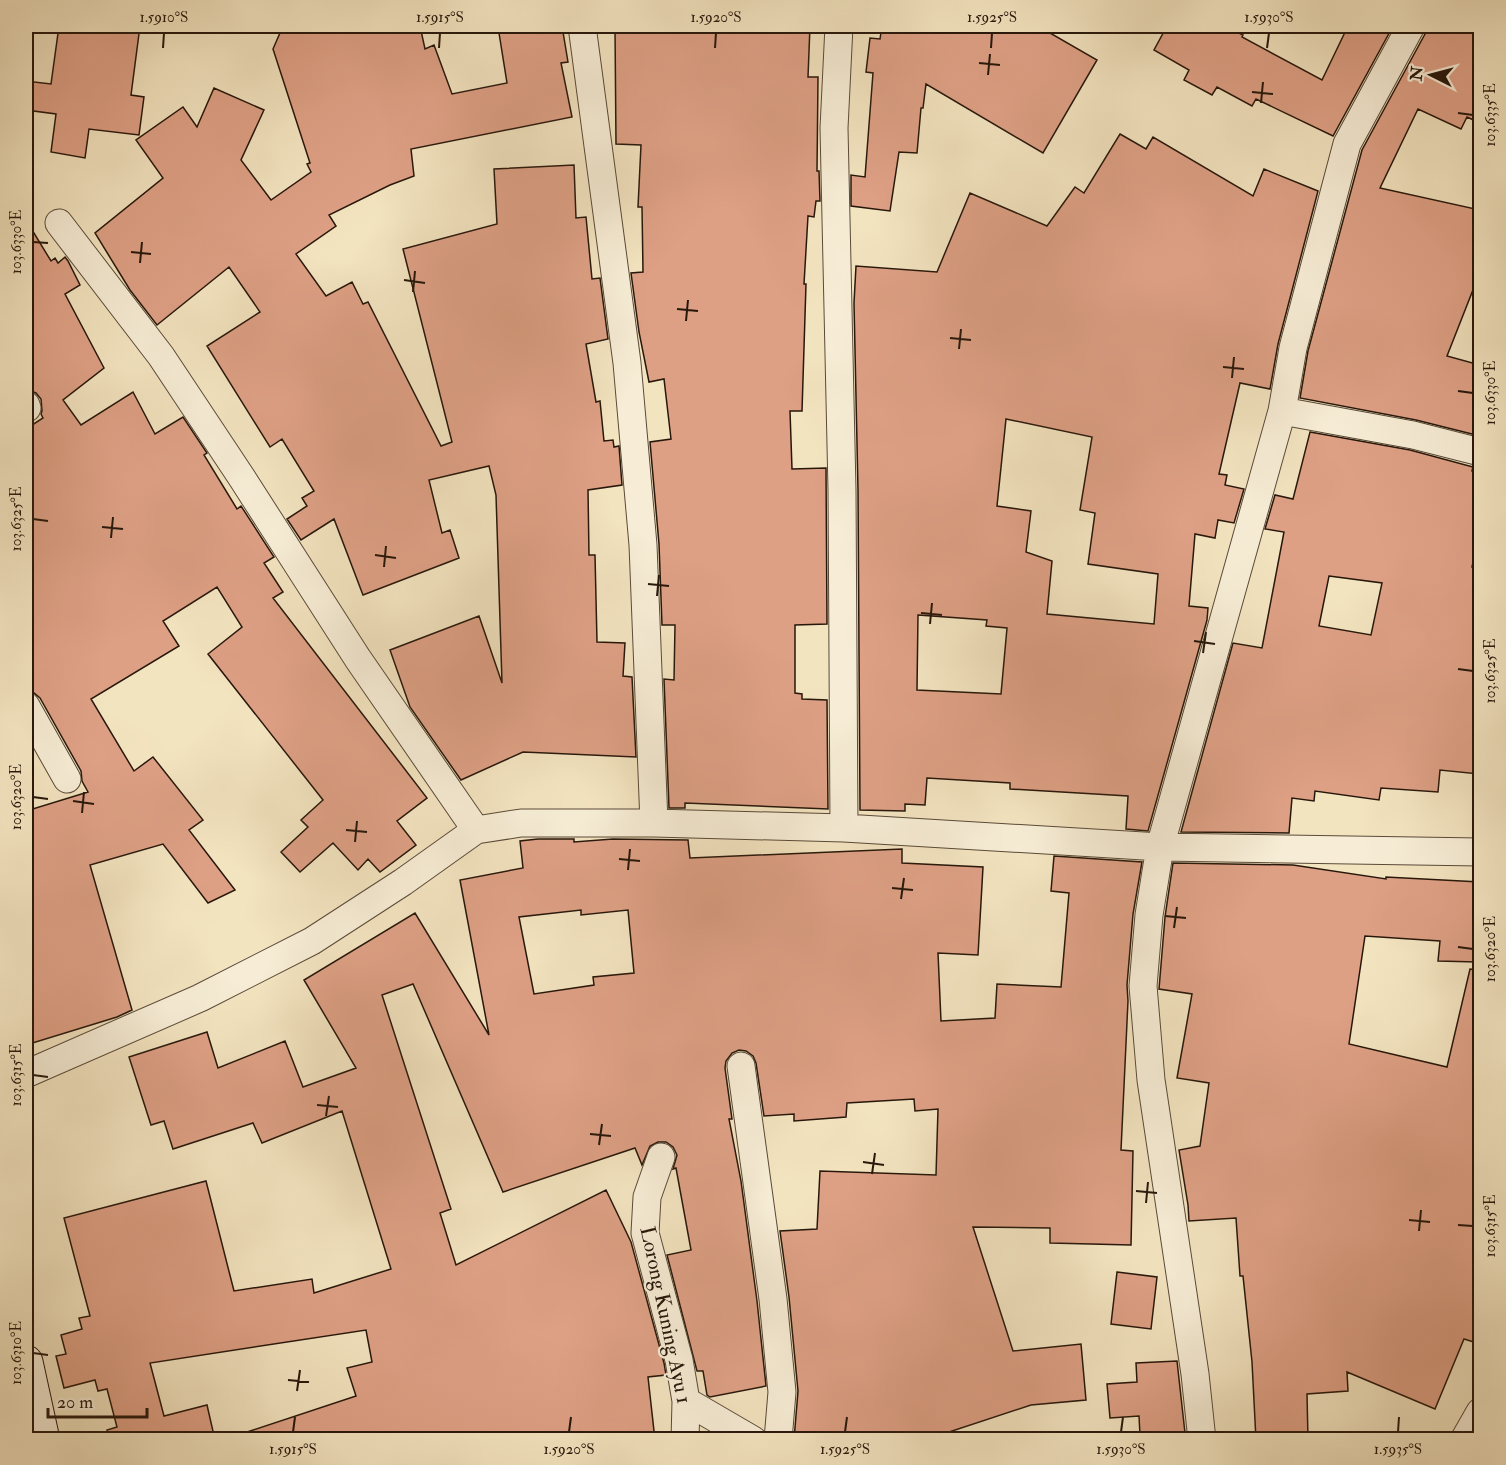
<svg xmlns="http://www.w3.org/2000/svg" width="1506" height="1465" viewBox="0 0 1506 1465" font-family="'IM FELL Double Pica',serif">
  <rect width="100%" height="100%" fill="#f3e4c0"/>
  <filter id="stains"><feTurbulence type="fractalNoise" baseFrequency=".00333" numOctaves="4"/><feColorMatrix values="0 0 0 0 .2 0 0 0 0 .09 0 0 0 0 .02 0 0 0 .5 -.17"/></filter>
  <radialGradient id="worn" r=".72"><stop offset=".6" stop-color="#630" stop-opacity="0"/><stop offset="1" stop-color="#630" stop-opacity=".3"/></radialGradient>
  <path fill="#dea085" stroke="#27170b" stroke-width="1.5" fill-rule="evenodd" d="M 59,26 L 140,26 L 131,95 L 144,97 L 139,135 L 89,129 L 85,158 L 51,152 L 56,114 L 26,110 L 26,81 L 51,84 Z
    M 283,26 L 420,26 L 425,49 L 434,45 L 452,94 L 507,83 L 499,33 L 544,26 L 562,26 L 568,62 L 561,63 L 572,117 L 411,149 L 414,176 L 390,185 L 329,215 L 336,226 L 296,254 L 326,296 L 352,282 L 363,304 L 368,302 L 441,446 L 452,442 L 403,249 L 497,224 L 494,169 L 574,165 L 576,218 L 586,217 L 592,279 L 600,278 L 608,339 L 586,344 L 596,402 L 600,401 L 604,441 L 613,440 L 614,447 L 619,446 L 622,485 L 588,490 L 589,555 L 595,555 L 597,642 L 625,643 L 623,676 L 632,677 L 636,757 L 523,752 L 461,780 L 410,707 L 390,650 L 479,616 L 502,683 L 496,495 L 489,466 L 429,480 L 442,533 L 450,530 L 459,558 L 363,595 L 334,519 L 301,540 L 287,519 L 307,506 L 302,498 L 314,491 L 282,439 L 270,447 L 207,346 L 260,312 L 229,267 L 157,325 L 130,290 L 95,233 L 163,178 L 136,140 L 183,107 L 197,127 L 214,88 L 264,110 L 241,160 L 271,200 L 311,172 L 307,164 L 310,163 L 273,49 Z
    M 739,26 L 810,26 L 808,77 L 818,77 L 817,171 L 819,171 L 820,201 L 816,201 L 814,217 L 808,216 L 804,284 L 806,284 L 802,411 L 790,411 L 792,469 L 826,468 L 827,624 L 795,625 L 795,693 L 802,694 L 802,699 L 827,700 L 828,809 L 685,803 L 685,808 L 669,808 L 664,679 L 674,680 L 675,625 L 662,625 L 659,544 L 650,442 L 671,439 L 664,379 L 649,382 L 639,332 L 631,273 L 643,272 L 642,207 L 638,207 L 641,145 L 616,144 L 615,28 Z
    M 882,26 L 1038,26 L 1097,60 L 1043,153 L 926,84 L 923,108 L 921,108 L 917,153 L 899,152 L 890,211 L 851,206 L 851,175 L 865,177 L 873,73 L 866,72 L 870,38 L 880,39 Z
    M 1167,26 L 1225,26 L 1243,35 L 1242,37 L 1322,80 L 1348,26 L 1393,26 L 1333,136 L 1256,99 L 1252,106 L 1217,87 L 1212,95 L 1184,80 L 1189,70 L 1154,50 Z
    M 1427,26 L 1480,26 L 1480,123 L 1467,117 L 1461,129 L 1418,109 L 1380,188 L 1480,210 L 1480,272 L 1447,356 L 1480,365 L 1480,436 L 1416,420 L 1300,398 L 1308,351 L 1362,150 L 1425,34 Z
    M 1120,134 L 1146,149 L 1153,137 L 1253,196 L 1264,169 L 1318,191 L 1278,344 L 1270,389 L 1240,383 L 1219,474 L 1227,475 L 1225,485 L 1244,489 L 1234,523 L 1218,520 L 1215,538 L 1195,534 L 1189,606 L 1208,608 L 1207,620 L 1148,831 L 1126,829 L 1128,796 L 1010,789 L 1010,783 L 927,778 L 925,805 L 905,804 L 905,811 L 860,810 L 858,490 L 854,303 L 856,266 L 937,272 L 970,193 L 1047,226 L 1075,187 L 1084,193 ZM 1006,419 L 1092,437 L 1080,510 L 1095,513 L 1088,564 L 1158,574 L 1154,624 L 1047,614 L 1052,561 L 1026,552 L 1031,511 L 997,506 ZM 918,615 L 987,620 L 986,626 L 1007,628 L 1001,694 L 917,690 Z
    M 26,220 L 51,261 L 55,258 L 58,263 L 65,257 L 68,261 L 80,285 L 65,294 L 104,368 L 63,400 L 81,425 L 133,392 L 155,434 L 183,417 L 207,453 L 204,455 L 237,509 L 241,506 L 274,557 L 264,563 L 283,592 L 273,598 L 427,798 L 397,821 L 416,845 L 380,872 L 368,859 L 358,870 L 333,843 L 300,872 L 281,852 L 308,827 L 301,820 L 323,800 L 208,654 L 242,627 L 217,587 L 163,621 L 179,646 L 91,699 L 134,771 L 153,757 L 203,820 L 189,830 L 235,890 L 208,903 L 163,844 L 90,865 L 132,1010 L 117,1017 L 26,1045 L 26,811 L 88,792 L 82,781 L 81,771 L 40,698 L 34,693 L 28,691 L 26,686 L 26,429 L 43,418 L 41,414 L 42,411 L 41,399 L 36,393 L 28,390 L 26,384 Z
    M 1310,432 L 1410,450 L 1473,467 L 1472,471 L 1480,473 L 1480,534 L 1472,567 L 1480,569 L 1479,774 L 1440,770 L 1438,792 L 1381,788 L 1379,800 L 1315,791 L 1314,801 L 1292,798 L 1289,833 L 1181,832 L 1233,643 L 1262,648 L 1284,532 L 1265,529 L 1275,495 L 1293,499 ZM 1329,576 L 1382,583 L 1371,635 L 1319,626 Z
    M 538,839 L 574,839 L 574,842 L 613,839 L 688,840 L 690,858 L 902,849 L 902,863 L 983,867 L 978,955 L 938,953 L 941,1021 L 995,1018 L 997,984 L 1061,987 L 1069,893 L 1051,891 L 1054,856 L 1142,862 L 1133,914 L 1127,985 L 1128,1001 L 1121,1150 L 1133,1151 L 1131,1245 L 1050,1243 L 1050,1228 L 973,1227 L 1013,1351 L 1081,1344 L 1086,1400 L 1031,1405 L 946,1433 L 948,1440 L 794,1440 L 798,1391 L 789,1297 L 780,1231 L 817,1229 L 820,1171 L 936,1175 L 938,1109 L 915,1111 L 914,1099 L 847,1103 L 846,1117 L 794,1121 L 794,1114 L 764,1116 L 756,1063 L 753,1056 L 746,1051 L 739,1050 L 732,1053 L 726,1061 L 725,1068 L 732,1119 L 729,1119 L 741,1181 L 757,1301 L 766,1386 L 710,1397 L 707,1395 L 703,1371 L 697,1371 L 667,1255 L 691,1250 L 676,1168 L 673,1169 L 677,1155 L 673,1147 L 666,1142 L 658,1142 L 650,1146 L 642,1165 L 635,1148 L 503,1192 L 413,984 L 382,995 L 451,1209 L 440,1213 L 456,1265 L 606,1190 L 631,1242 L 664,1363 L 666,1375 L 648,1377 L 655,1440 L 242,1440 L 241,1434 L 356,1396 L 347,1368 L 372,1362 L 366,1330 L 150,1363 L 164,1416 L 207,1405 L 215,1440 L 108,1440 L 107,1430 L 117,1427 L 107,1389 L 98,1391 L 95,1380 L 64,1388 L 56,1356 L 66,1354 L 61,1335 L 82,1329 L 79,1318 L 90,1316 L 64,1218 L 206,1181 L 234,1291 L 312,1279 L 314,1293 L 391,1269 L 342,1111 L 262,1143 L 253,1123 L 173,1149 L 164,1121 L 151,1125 L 129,1057 L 207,1032 L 218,1068 L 285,1041 L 303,1087 L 356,1068 L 304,980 L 415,913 L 489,1035 L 460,880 L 523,868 L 520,841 ZM 581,910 L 581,915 L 628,910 L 634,973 L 593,977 L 594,985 L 534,994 L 519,917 Z
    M 1173,863 L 1293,865 L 1386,879 L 1386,877 L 1480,882 L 1477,962 L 1438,961 L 1440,941 L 1365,936 L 1349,1044 L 1447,1067 L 1470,969 L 1480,970 L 1480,1344 L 1464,1339 L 1435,1409 L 1347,1372 L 1348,1391 L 1307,1394 L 1308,1440 L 1256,1440 L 1252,1362 L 1243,1276 L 1240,1276 L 1236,1218 L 1189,1221 L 1188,1205 L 1179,1150 L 1200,1146 L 1209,1083 L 1177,1078 L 1192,994 L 1159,989 L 1165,917 Z
    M 1117,1272 L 1157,1277 L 1151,1329 L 1111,1324 Z
    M 1177,1361 L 1185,1433 L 1140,1435 L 1139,1416 L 1110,1418 L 1107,1384 L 1137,1382 L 1136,1363 Z"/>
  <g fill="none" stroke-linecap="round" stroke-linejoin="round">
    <defs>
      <path id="street" d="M 582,26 L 627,363 L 643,545 L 654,823
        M 839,26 L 834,128 L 842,490 L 844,828
        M 59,223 L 161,356 L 242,478 L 358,659 L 476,830
        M 26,405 L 27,408
        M 1282,411 L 1413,435 L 1480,452
        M 26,706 L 67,779
        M 741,1066 L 773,1299 L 782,1392 L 778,1440
        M 26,1074 L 200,998 L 312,941 L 403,882 L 476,830 L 521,823 L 654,823 L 844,828 L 1160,847 L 1480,852
        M 661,1157 L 647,1197 L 645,1233 L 679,1360 L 686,1401 L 685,1440
        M 686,1401 L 753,1440
        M 1202,1440 L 1195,1374 L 1151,1080 L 1143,986 L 1149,915 L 1160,847 L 1282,411 L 1293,348 L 1347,144 L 1411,26
        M 1464,1440 L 1480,1412"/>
      <path id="secondary" d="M 26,1362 L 43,1440"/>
    </defs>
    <use href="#street" stroke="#5a4a38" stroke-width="29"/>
    <use href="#secondary" stroke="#27170b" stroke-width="35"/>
    <use href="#street" stroke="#f7edd6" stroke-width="27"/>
    <use href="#secondary" stroke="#f7edd6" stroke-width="33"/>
  </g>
  <path fill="none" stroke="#27170b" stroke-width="2" d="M 163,48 L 164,33M 439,48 L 440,33M 715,48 L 716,33M 991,48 L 992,33M 1267,48 L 1269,33M 979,63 L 1000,65M 988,75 L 990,54M 1252,92 L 1273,94M 1261,103 L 1263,82M 1458,113 L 1473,115M 33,242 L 48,243M 131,252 L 151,254M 140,263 L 142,242M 404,280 L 425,283M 413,292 L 415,271M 677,309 L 698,311M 686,321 L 688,300M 950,338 L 971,340M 959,349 L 961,329M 1223,367 L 1244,369M 1232,378 L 1234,357M 1458,391 L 1473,393M 33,519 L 48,521M 102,527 L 123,529M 111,538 L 113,517M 375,555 L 396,558M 384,567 L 386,546M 648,584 L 669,586M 657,596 L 659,575M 921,613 L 942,615M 930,624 L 932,603M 1194,641 L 1215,644M 1203,653 L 1206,632M 1458,669 L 1473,671M 33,797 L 48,799M 73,801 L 94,804M 82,813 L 84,792M 346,830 L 367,832M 355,842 L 357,821M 619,859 L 640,861M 628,870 L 630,849M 892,888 L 913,890M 901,899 L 904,878M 1165,916 L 1186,918M 1174,928 L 1177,907M 1458,947 L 1473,949M 33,1075 L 48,1077M 317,1105 L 338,1107M 326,1116 L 329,1096M 590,1134 L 611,1136M 599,1145 L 602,1124M 863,1162 L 884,1165M 872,1174 L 875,1153M 1136,1191 L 1157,1193M 1146,1203 L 1148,1182M 1409,1220 L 1430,1222M 1458,1225 L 1473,1226M 1419,1231 L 1421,1210M 33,1353 L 48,1355M 288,1380 L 309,1382M 297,1391 L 300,1370M 293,1432 L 295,1417M 569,1432 L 571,1417M 845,1432 L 847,1417M 1121,1432 L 1123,1417M 1398,1432 L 1399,1417"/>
  <g text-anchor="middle" stroke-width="4.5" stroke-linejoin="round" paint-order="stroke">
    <g font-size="21" fill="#27170b" stroke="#f7edd6">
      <text transform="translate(666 1315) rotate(78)" y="7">Lorong Kuning Ayu 1</text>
    </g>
  </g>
  <rect width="1506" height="1465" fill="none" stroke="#f3e4c0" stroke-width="66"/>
  <g transform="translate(1431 75) rotate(276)" stroke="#f7edd6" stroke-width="4.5" paint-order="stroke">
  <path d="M0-4.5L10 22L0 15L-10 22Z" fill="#27170b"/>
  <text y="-9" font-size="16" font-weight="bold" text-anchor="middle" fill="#27170b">N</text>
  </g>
  <path d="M48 1408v9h99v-9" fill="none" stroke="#27170b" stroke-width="3"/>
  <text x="57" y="1408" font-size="18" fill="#27170b" stroke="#f7edd6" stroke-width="4.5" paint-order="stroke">20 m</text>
  <rect x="33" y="33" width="1440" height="1399" fill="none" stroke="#27170b" stroke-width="2"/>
  <g font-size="15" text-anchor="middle" fill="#27170b">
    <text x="164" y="22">1.5910°S</text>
    <text x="440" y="22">1.5915°S</text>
    <text x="716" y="22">1.5920°S</text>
    <text x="992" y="22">1.5925°S</text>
    <text x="1269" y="22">1.5930°S</text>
    <text transform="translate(1490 115) rotate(-90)" y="5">103.6335°E</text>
    <text transform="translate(16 242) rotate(-90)" y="5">103.6330°E</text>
    <text transform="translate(1490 393) rotate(-90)" y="5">103.6330°E</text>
    <text transform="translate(16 519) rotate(-90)" y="5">103.6325°E</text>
    <text transform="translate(1490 671) rotate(-90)" y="5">103.6325°E</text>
    <text transform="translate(16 797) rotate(-90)" y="5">103.6320°E</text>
    <text transform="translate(1490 949) rotate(-90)" y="5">103.6320°E</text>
    <text transform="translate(16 1075) rotate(-90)" y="5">103.6315°E</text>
    <text transform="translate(1490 1226) rotate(-90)" y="5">103.6315°E</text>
    <text transform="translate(16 1353) rotate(-90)" y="5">103.6310°E</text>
    <text x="293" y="1454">1.5915°S</text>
    <text x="569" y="1454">1.5920°S</text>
    <text x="845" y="1454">1.5925°S</text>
    <text x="1121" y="1454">1.5930°S</text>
    <text x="1398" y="1454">1.5935°S</text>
  </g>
  <rect width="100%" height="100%" filter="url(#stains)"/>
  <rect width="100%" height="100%" fill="url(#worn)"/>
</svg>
